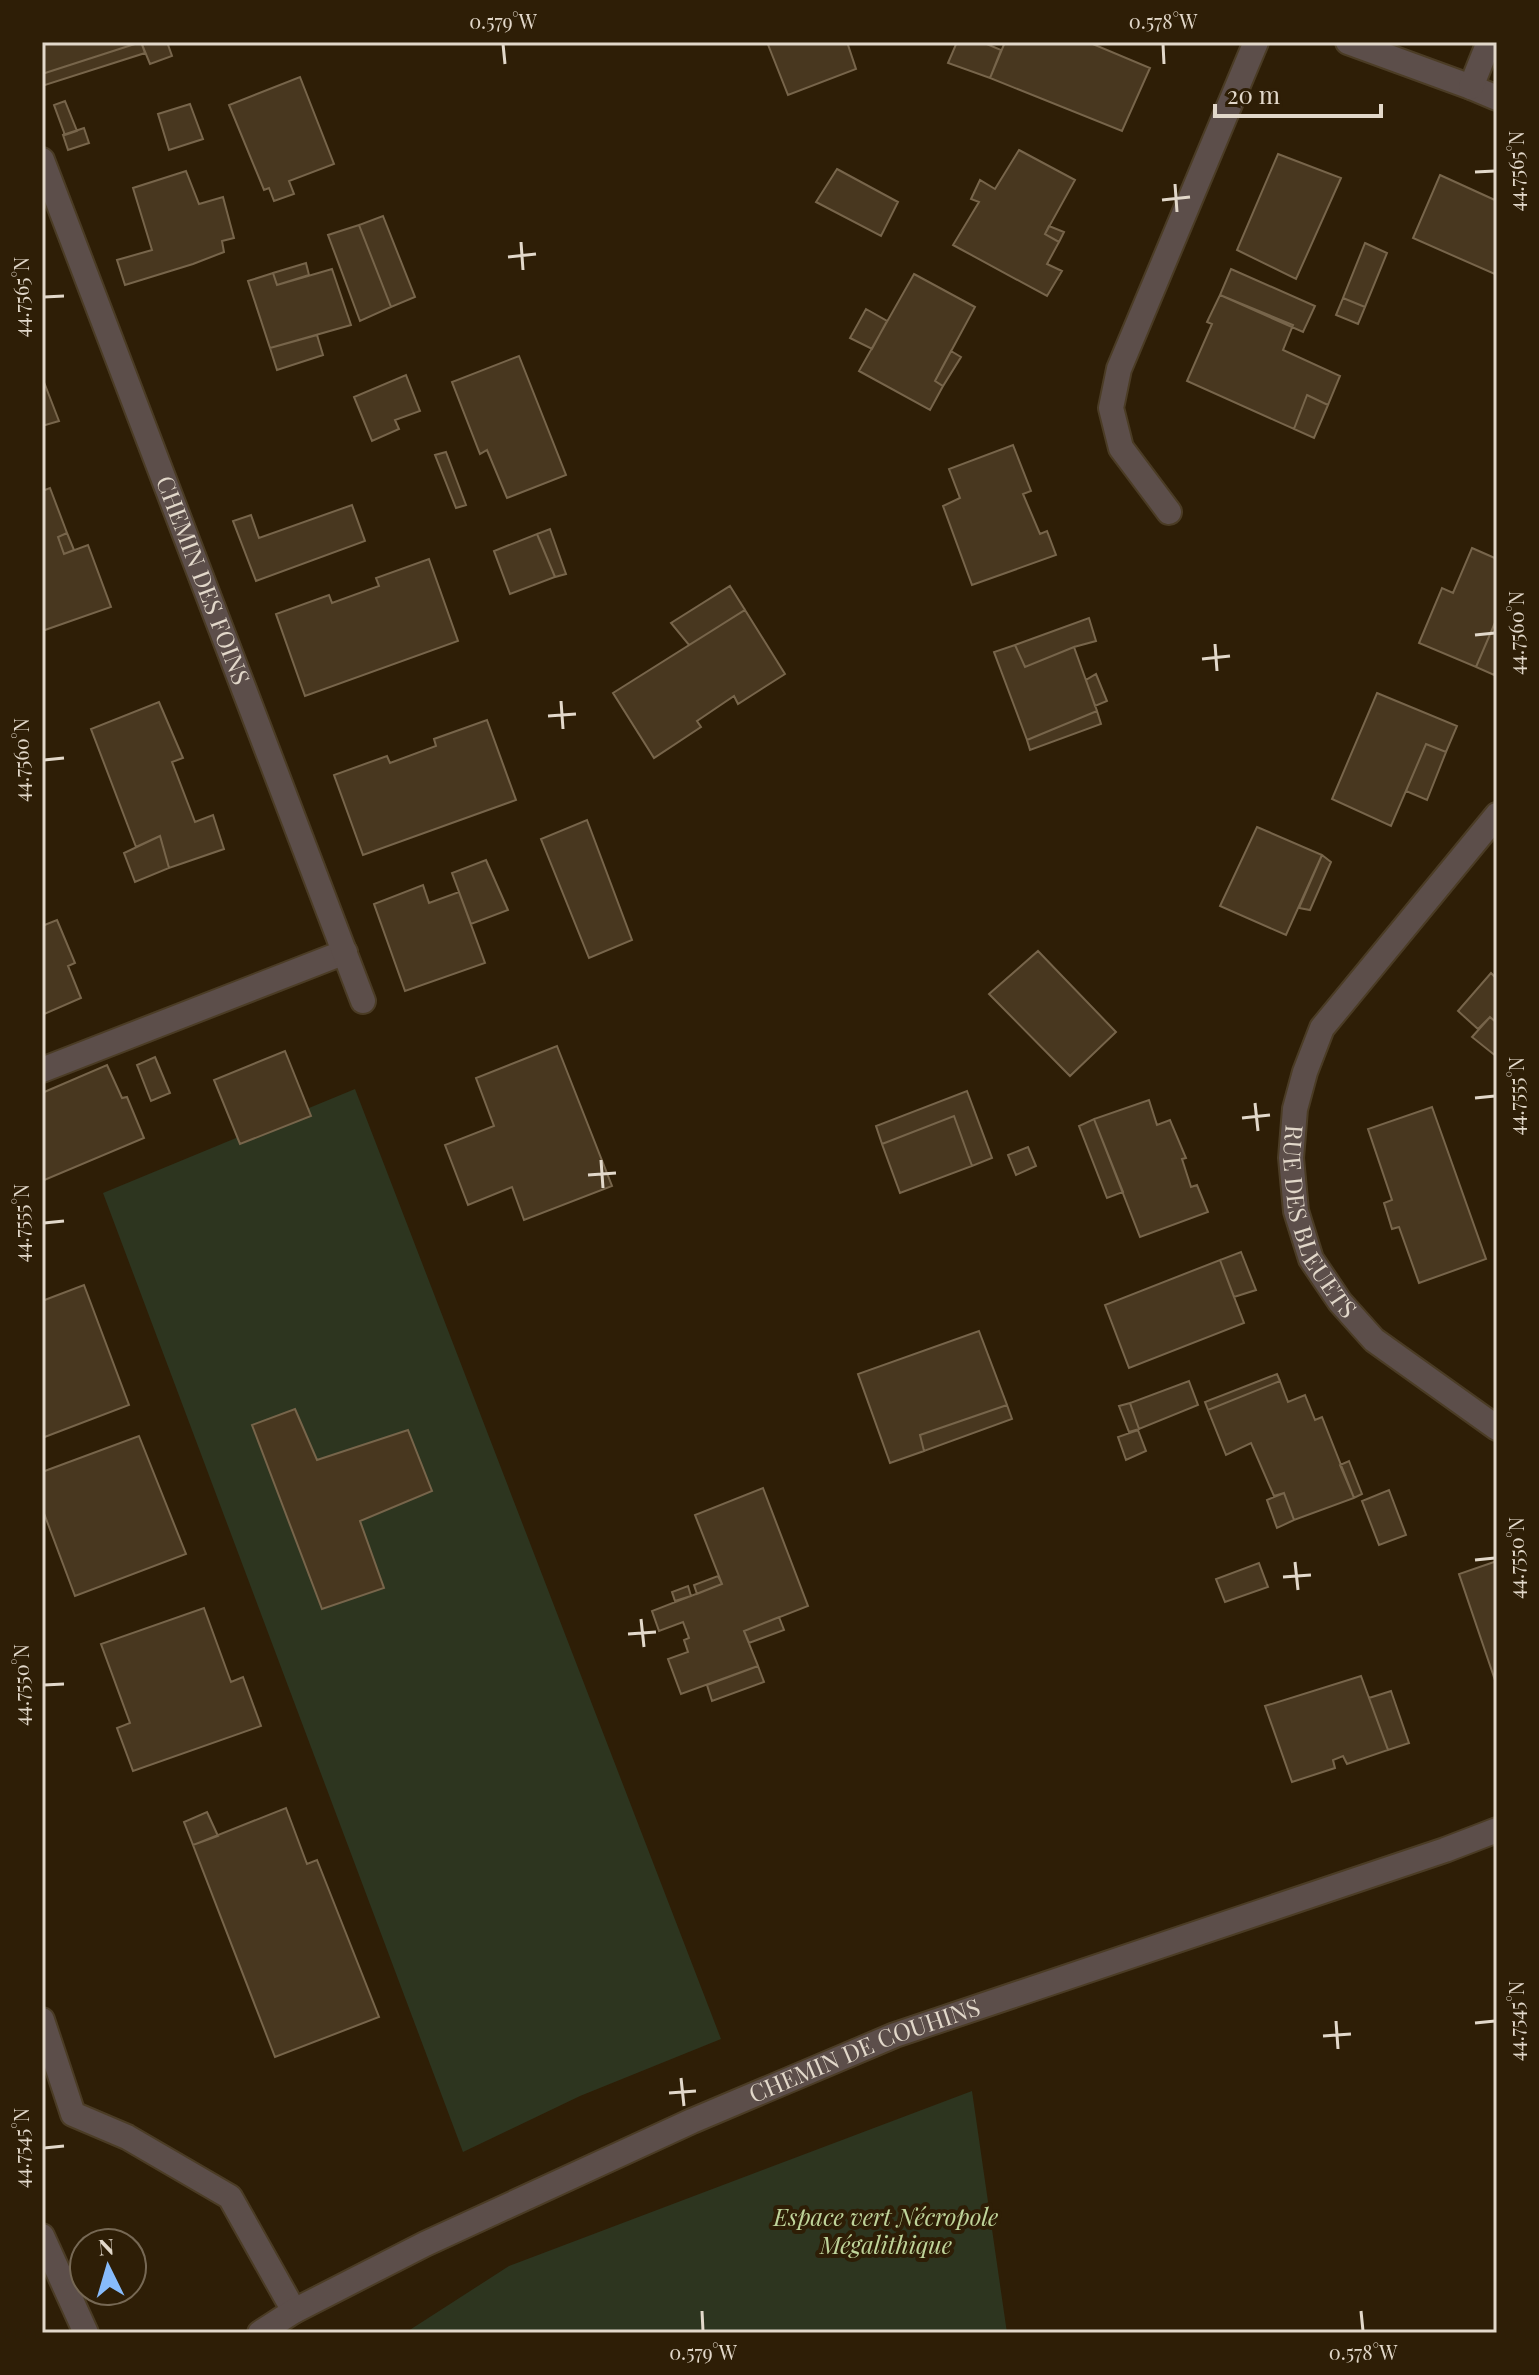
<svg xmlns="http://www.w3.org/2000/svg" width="1539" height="2375" viewBox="0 0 1539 2375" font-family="'Playfair Display',serif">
  <rect width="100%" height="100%" fill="#2e1e06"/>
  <path fill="#2d351f" d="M 355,1089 L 721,2039 L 580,2096 L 463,2152 L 103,1193 Z
    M 972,2091 L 1007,2333 L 405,2333 L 509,2266 Z"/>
  <path fill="#48371f" stroke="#77654b" stroke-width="2" d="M 42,42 L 141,42 L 42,74 Z
    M 141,42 L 167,42 L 172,56 L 150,64 Z
    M 141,42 L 145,53 L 42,86 L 42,74 Z
    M 767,42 L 847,42 L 856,69 L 788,95 Z
    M 957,42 L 982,42 L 1001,50 L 990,78 L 948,63 Z
    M 1005,42 L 1088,42 L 1150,68 L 1122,131 L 990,78 Z
    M 300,77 L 334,164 L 289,181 L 294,194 L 274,201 L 269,188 L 264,190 L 229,105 Z
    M 65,101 L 77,131 L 65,135 L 54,105 Z
    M 190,104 L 203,139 L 169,150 L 158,114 Z
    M 84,128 L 89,143 L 68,150 L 63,135 Z
    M 1019,150 L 1075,180 L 1045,234 L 1059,242 L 1047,264 L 1062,271 L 1047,296 L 953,245 L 979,202 L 971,199 L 980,180 L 995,189 Z
    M 1278,154 L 1341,178 L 1296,279 L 1237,250 Z
    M 837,169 L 898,202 L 881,236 L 816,202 Z
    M 186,171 L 199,204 L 223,197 L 234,238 L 222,241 L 224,252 L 193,264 L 125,285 L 117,260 L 152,250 L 133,188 Z
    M 1440,175 L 1497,201 L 1497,275 L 1413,238 Z
    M 383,216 L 415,297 L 391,307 L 359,225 Z
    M 359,225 L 391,307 L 360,321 L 328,235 Z
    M 1049,226 L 1064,232 L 1059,242 L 1045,234 Z
    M 1365,243 L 1387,253 L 1365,307 L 1343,298 Z
    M 306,263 L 309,275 L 277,285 L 273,273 Z
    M 332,269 L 351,325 L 270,348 L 248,281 L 273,273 L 277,285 Z
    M 1231,269 L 1315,306 L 1303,332 L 1220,295 Z
    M 914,274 L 975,307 L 935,381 L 943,386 L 930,410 L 859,371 Z
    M 1220,295 L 1293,325 L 1283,350 L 1340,376 L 1328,405 L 1307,395 L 1294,429 L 1187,381 L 1212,324 L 1207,322 Z
    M 1343,298 L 1365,307 L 1358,324 L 1336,315 Z
    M 866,309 L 887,321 L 872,349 L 850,338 Z
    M 317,335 L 323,355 L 277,370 L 270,348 Z
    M 951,351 L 961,357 L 943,386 L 935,381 Z
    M 519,356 L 566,475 L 507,498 L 487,450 L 480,454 L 452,382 Z
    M 406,375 L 420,411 L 395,420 L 399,429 L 372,441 L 354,397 Z
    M 42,377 L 59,421 L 42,426 Z
    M 1307,395 L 1328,405 L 1314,438 L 1294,429 Z
    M 1013,445 L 1031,491 L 1023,494 L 1040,534 L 1047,531 L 1056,555 L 972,585 L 943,506 L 960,498 L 949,469 Z
    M 446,452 L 466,505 L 456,508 L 435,455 Z
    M 50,488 L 67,533 L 58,537 L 64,554 L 88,545 L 111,607 L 42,631 L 42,491 Z
    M 352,505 L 365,541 L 256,581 L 233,521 L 251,515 L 259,538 Z
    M 550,529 L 566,574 L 555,577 L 537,534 Z
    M 67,533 L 74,550 L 64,554 L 58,537 Z
    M 537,534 L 555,577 L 510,594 L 494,551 Z
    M 1472,548 L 1497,559 L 1497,618 L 1476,667 L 1419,643 L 1442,588 L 1453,593 Z
    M 429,559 L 458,641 L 305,696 L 276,614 L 329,595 L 332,603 L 379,586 L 376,578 Z
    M 730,586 L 745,610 L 689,645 L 671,623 Z
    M 745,610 L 785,674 L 738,704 L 734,696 L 697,721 L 701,727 L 654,758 L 613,693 Z
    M 1089,618 L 1096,641 L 1074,647 L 1025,667 L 1015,645 Z
    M 1497,618 L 1497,668 L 1494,675 L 1476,667 Z
    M 1015,645 L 1025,667 L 1074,647 L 1097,711 L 1027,740 L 994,652 Z
    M 1096,674 L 1107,701 L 1095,706 L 1086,680 Z
    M 1377,693 L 1457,726 L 1446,752 L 1426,744 L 1391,826 L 1332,799 Z
    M 159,702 L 183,758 L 172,762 L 195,822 L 213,815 L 224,849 L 169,868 L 160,836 L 136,847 L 91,729 Z
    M 1097,711 L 1101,724 L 1030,750 L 1027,740 Z
    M 487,720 L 516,800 L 363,855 L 334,775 L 387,756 L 390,763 L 436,746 L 434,739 Z
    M 1426,744 L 1446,752 L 1427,800 L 1406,791 Z
    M 587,820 L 632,940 L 589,958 L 541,839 Z
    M 1257,827 L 1322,855 L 1286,935 L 1220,906 Z
    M 160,836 L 169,868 L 135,882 L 124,853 Z
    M 1322,855 L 1331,862 L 1310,910 L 1299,908 Z
    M 486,860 L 508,910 L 471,924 L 452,873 Z
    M 423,885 L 429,903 L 459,892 L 485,963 L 405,991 L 374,904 Z
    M 57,920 L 75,963 L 68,966 L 81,998 L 42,1015 L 42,926 Z
    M 1038,951 L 1116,1032 L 1070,1076 L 989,994 Z
    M 1491,973 L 1497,979 L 1497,1023 L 1490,1017 L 1478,1029 L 1458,1011 Z
    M 1490,1017 L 1497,1023 L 1497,1057 L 1472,1037 Z
    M 557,1046 L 612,1186 L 524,1220 L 512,1187 L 468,1205 L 445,1145 L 494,1126 L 476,1078 Z
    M 285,1051 L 311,1116 L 240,1144 L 214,1080 Z
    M 155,1057 L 170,1093 L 151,1101 L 137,1065 Z
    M 107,1065 L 122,1098 L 127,1097 L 144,1138 L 42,1181 L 42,1093 Z
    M 967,1091 L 992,1158 L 972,1166 L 954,1116 L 882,1144 L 876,1126 Z
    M 1149,1100 L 1157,1125 L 1170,1120 L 1186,1158 L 1182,1159 L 1191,1187 L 1197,1185 L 1208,1212 L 1140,1237 L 1094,1119 Z
    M 1432,1107 L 1486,1259 L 1419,1283 L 1399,1227 L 1392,1229 L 1384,1203 L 1392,1200 L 1368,1129 Z
    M 954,1116 L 972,1166 L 900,1193 L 882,1144 Z
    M 1094,1119 L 1123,1192 L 1107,1198 L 1079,1126 Z
    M 1028,1147 L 1036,1166 L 1016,1175 L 1008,1155 Z
    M 1241,1252 L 1256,1290 L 1234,1297 L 1220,1260 Z
    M 1220,1260 L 1244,1323 L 1129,1368 L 1105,1305 Z
    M 84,1285 L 129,1405 L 42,1438 L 42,1301 Z
    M 979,1331 L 1007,1405 L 920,1435 L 924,1451 L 890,1463 L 858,1374 Z
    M 1277,1374 L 1280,1381 L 1208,1410 L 1205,1402 Z
    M 1189,1381 L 1198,1405 L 1139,1429 L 1130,1403 Z
    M 1280,1381 L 1288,1402 L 1305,1395 L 1315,1420 L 1322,1417 L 1354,1498 L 1294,1520 L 1284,1493 L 1274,1496 L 1251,1443 L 1226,1455 L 1208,1410 Z
    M 1130,1403 L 1139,1429 L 1129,1432 L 1119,1406 Z
    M 1007,1405 L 1012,1419 L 924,1451 L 920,1435 Z
    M 295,1409 L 317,1460 L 408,1430 L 432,1491 L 360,1521 L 384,1588 L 322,1609 L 252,1425 Z
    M 1138,1430 L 1146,1451 L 1126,1460 L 1118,1437 Z
    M 139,1436 L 186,1554 L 75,1596 L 42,1508 L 42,1472 Z
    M 1349,1461 L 1362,1494 L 1354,1498 L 1340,1465 Z
    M 763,1488 L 808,1606 L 744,1631 L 758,1666 L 681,1694 L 668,1659 L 688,1652 L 684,1640 L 689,1638 L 683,1622 L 659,1631 L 652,1611 L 722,1584 L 695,1515 Z
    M 1389,1490 L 1406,1535 L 1379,1545 L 1362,1501 Z
    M 1284,1493 L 1294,1520 L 1277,1528 L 1267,1500 Z
    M 1497,1561 L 1497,1686 L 1459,1574 Z
    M 1259,1563 L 1268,1587 L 1225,1602 L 1216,1579 Z
    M 718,1576 L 722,1584 L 697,1594 L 694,1585 Z
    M 688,1586 L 691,1596 L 675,1601 L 672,1592 Z
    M 204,1608 L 231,1682 L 243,1677 L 261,1726 L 133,1771 L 117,1728 L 130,1723 L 101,1644 Z
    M 779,1617 L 784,1630 L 749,1643 L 744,1631 Z
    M 758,1666 L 764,1682 L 712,1701 L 707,1685 Z
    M 1361,1676 L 1388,1750 L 1347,1764 L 1343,1756 L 1333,1760 L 1335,1768 L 1292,1782 L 1265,1706 Z
    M 1391,1691 L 1409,1743 L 1388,1750 L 1369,1698 Z
    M 286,1808 L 307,1864 L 317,1860 L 379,2017 L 275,2057 L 193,1845 Z
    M 207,1812 L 218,1836 L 193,1845 L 184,1822 Z"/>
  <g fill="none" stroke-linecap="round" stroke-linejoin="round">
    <defs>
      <path id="service" d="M 42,1070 L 345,952"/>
      <g id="minor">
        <path d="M 1348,42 L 1471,87 L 1497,98"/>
        <path d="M 1471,87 L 1489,42"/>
        <path id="s1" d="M 42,160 L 363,1001"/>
        <path d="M 1169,512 L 1121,448 L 1111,408 L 1119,369 L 1256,42"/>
        <path id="s2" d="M 1497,815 L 1322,1028 L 1305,1072 L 1295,1109 L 1291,1158 L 1296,1211 L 1311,1259 L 1340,1302 L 1374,1340 L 1497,1428"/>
        <path d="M 42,2020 L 73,2114 L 127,2137 L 230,2197 L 294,2311"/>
        <path d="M 42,2236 L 86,2333"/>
      </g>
      <g id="tertiary">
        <path id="s3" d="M 260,2333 L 294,2311 L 425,2244 L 692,2121 L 895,2035 L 1445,1850 L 1497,1830"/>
      </g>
    </defs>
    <use href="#service" stroke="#4b3c25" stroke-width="28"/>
    <use href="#minor" stroke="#4b3c25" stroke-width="28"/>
    <use href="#tertiary" stroke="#4b3c25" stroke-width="28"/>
    <use href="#service" stroke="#5c4e4a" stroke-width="24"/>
    <use href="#minor" stroke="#5c4e4a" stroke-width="24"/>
    <use href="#tertiary" stroke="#5c4e4a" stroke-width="24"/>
  </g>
  <path fill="none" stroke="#e2d8ca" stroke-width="3" d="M 503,44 L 505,64M 1163,44 L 1164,64M 1475,172 L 1495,171M 1175,184 L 1177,212M 1162,200 L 1190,197M 521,242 L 523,270M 508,257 L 536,254M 44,297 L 64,296M 1475,635 L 1495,633M 1215,644 L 1217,671M 1202,659 L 1230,656M 561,701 L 563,729M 548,716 L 576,714M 44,760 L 64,758M 1475,1098 L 1495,1096M 1255,1103 L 1258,1131M 1242,1118 L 1270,1115M 601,1160 L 603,1188M 588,1175 L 616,1173M 44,1223 L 64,1221M 1475,1560 L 1495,1558M 1295,1562 L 1298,1590M 1283,1577 L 1311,1575M 641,1619 L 644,1647M 628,1634 L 656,1632M 44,1685 L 64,1684M 1336,2021 L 1338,2049M 1475,2023 L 1495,2021M 1323,2036 L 1351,2034M 681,2078 L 684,2106M 669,2093 L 696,2091M 44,2148 L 64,2146M 702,2311 L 703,2331M 1361,2311 L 1363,2331"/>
  <g text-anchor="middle" stroke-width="8" stroke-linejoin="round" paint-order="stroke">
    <g font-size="24" fill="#e2d8ca" stroke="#2e1e06">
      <text dy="8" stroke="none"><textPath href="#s1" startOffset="450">CHEMIN DES FOINS</textPath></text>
      <text dy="8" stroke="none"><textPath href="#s2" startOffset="480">RUE DES BLEUETS</textPath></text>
      <text dy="8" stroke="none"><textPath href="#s3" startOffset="668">CHEMIN DE COUHINS</textPath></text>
    </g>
    <g font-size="24" font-style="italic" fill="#bfd49a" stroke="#2e1e06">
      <text x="886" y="2226">Espace vert Nécropole<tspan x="886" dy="28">Mégalithique</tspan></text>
    </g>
  </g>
  <rect width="1539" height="2375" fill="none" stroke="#2e1e06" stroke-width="88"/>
  <g transform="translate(108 2267) rotate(355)"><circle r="38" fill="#2e1e06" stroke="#766854" stroke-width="2"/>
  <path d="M0-6L14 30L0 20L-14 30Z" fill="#87bbfb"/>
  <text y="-12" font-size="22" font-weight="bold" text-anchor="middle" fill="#e2d8ca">N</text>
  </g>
  <path d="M1215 104v12h166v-12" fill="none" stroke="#e2d8ca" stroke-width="4"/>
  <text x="1227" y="104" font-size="24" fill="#e2d8ca" stroke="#2e1e06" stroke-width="6" paint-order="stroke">20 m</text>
  <rect x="44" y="44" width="1451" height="2287" fill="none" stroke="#e2d8ca" stroke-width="3"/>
  <g font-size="20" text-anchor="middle" fill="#e2d8ca">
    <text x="503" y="29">0.579°W</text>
    <text x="1163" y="29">0.578°W</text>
    <text transform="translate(1517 171) rotate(-90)" y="7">44.7565°N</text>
    <text transform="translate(22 297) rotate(-90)" y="7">44.7565°N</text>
    <text transform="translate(1517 633) rotate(-90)" y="7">44.7560°N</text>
    <text transform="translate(22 760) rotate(-90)" y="7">44.7560°N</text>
    <text transform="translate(1517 1096) rotate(-90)" y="7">44.7555°N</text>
    <text transform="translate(22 1223) rotate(-90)" y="7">44.7555°N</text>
    <text transform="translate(1517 1558) rotate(-90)" y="7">44.7550°N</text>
    <text transform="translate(22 1685) rotate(-90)" y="7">44.7550°N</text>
    <text transform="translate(1517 2021) rotate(-90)" y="7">44.7545°N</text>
    <text transform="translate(22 2148) rotate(-90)" y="7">44.7545°N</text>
    <text x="703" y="2360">0.579°W</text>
    <text x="1363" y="2360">0.578°W</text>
  </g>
</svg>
